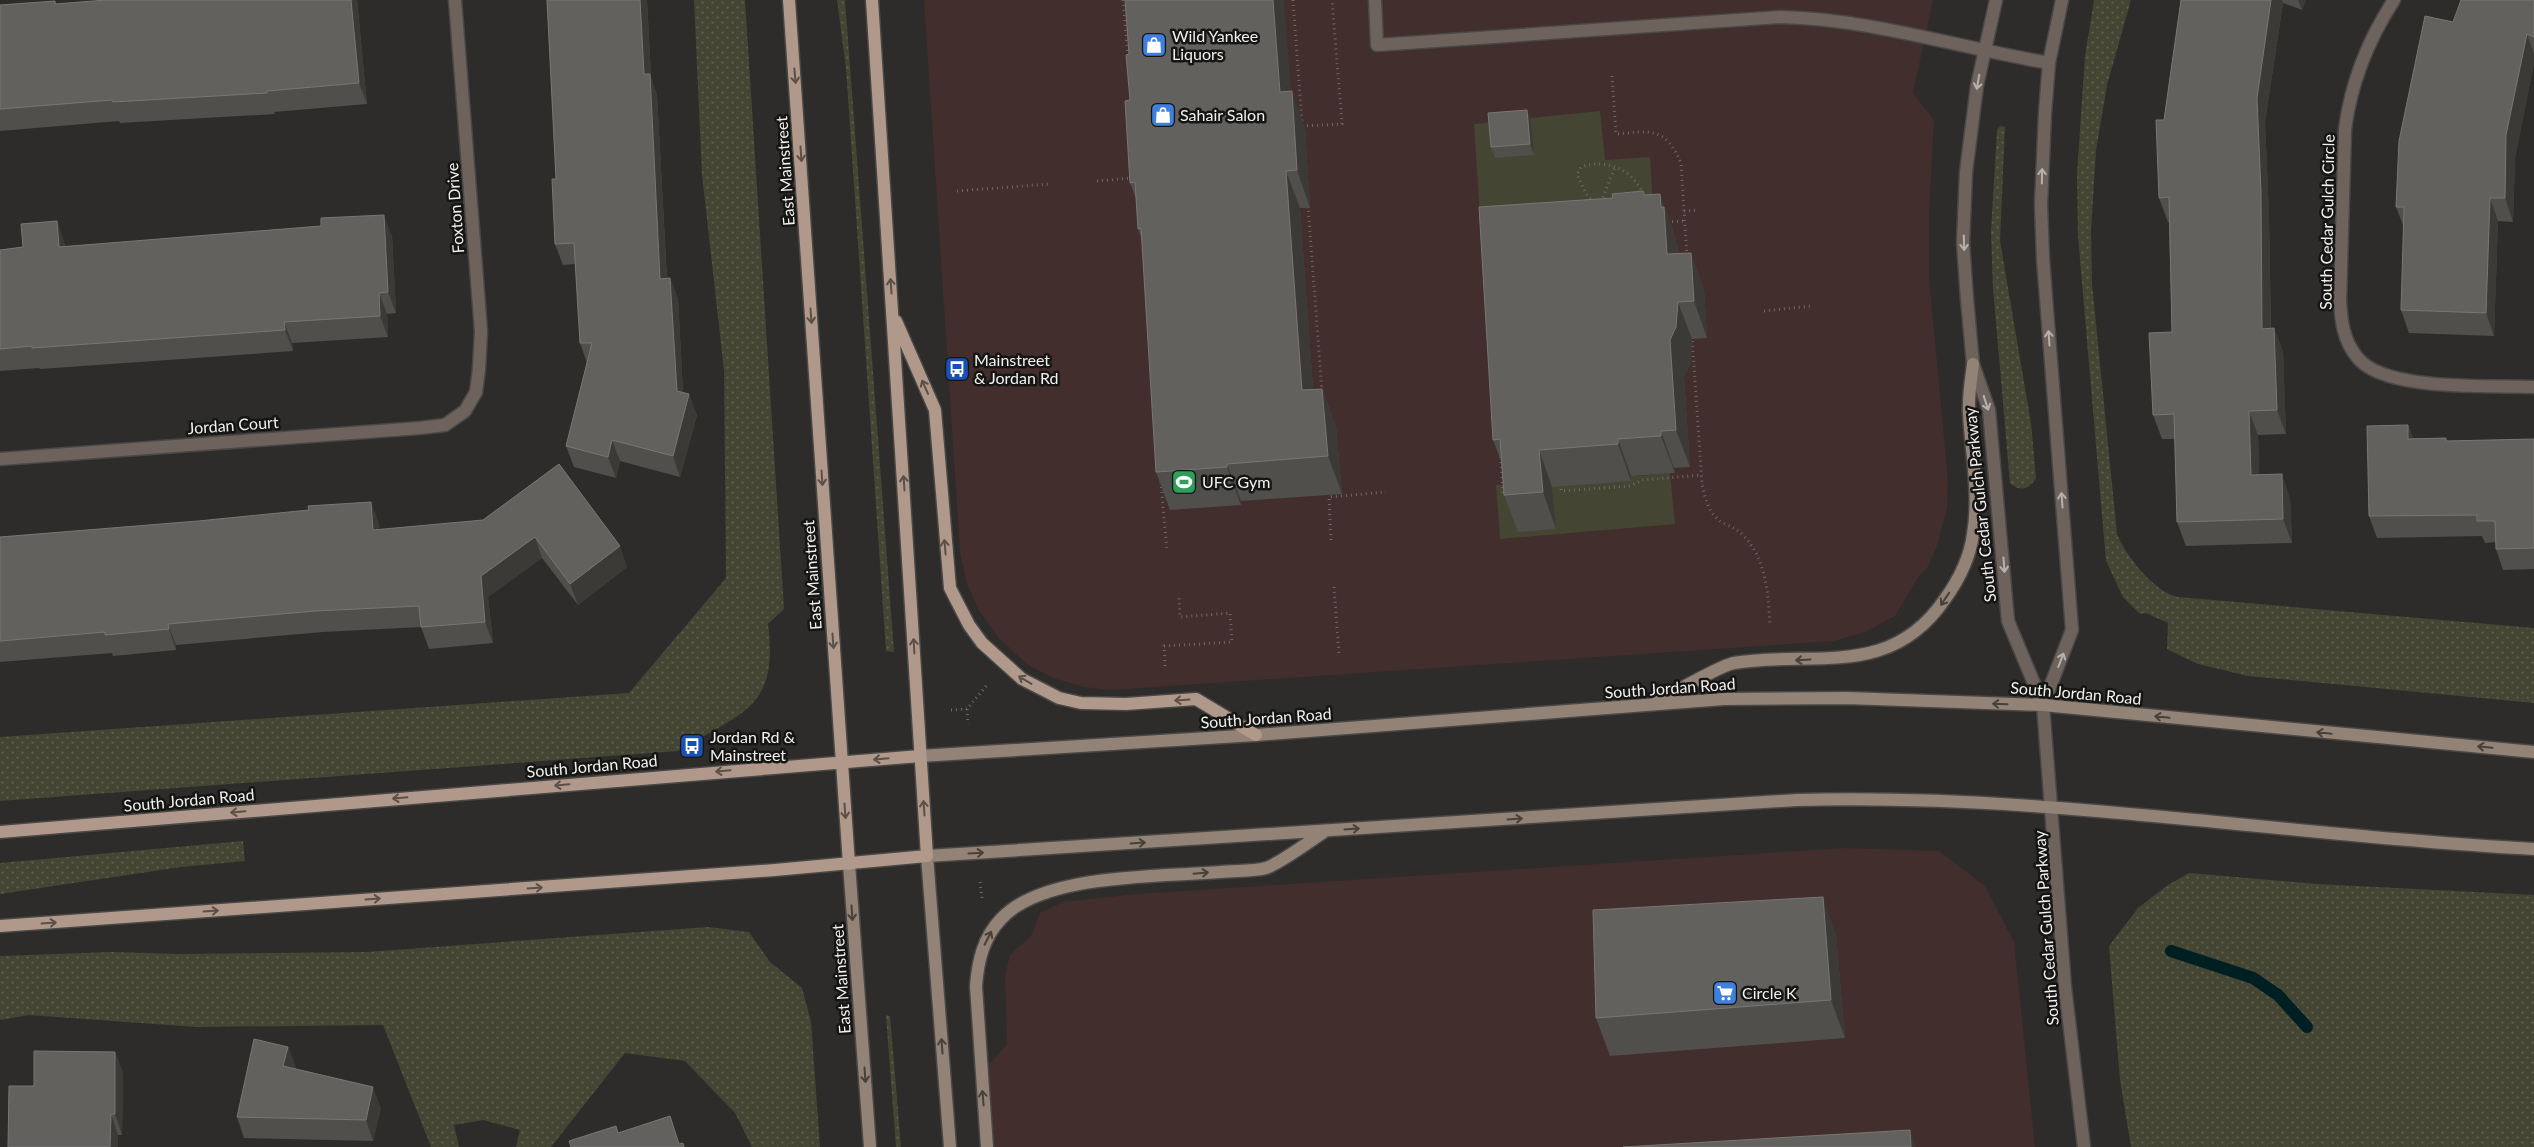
<svg xmlns="http://www.w3.org/2000/svg" width="2534" height="1147" viewBox="0 0 2534 1147" font-family="Lato,sans-serif">
  <defs>
    <pattern id="grass-dots" width="8" height="8" patternUnits="userSpaceOnUse" patternTransform="scale(1.25)"><rect width="8" height="8" fill="#444533"/><path d="M2 2h.1M6 6h.1" fill="none" stroke="#5f6051" stroke-width="1.8" stroke-linecap="round"/></pattern>
  </defs>
  <rect width="100%" height="100%" fill="#2e2c2a"/>
  <path fill="#422e2c" d="M 924,0 L 1933,0 L 1913,93 L 1934,120 L 1929,214 L 1929,277 L 1948,481 L 1947,508 L 1937,546 L 1927,568 L 1919,576 L 1895,616 L 1865,632 L 1834,641 L 1111,690 L 1084,687 L 1053,678 L 1027,664 L 999,638 L 978,609 L 966,581 L 960,551 Z
    M 1845,848 L 1939,851 L 1985,886 L 2014,942 L 2035,1147 L 992,1147 L 986,1067 L 1007,1045 L 1005,975 L 1010,955 L 1031,936 L 1040,913 L 1063,902 L 1137,894 Z"/>
  <path fill="url(#grass-dots)" d="M 694,0 L 745,0 L 784,609 L 768,624 C 779,710 741,712 678,751 L 0,801 L 0,737 L 629,693 L 726,578 L 724,370 L 702,175 Z
    M 837,0 L 845,0 L 894,652 L 886,651 L 846,68 Z
    M 2094,0 L 2131,0 L 2107,85 L 2096,150 L 2091,231 L 2092,284 L 2117,534 C 2126,556 2154,592 2178,597 L 2534,628 L 2534,703 L 2248,676 L 2198,664 L 2167,649 L 2168,623 L 2146,613 L 2140,614 L 2123,597 L 2106,561 L 2078,236 L 2077,174 L 2085,56 Z
    M 2000,126 L 2005,127 L 2000,241 L 2031,423 L 2036,478 C 2029,490 2020,492 2010,483 L 1993,288 L 1991,232 L 1997,130 Z
    M 243,841 L 245,861 L 181,867 L 0,894 L 0,863 Z
    M 2189,873 L 2317,884 L 2534,895 L 2534,1147 L 2131,1147 L 2120,1080 L 2109,946 L 2138,908 L 2168,885 Z
    M 708,927 L 749,932 L 770,962 L 802,988 L 811,1022 L 820,1147 L 752,1147 L 735,1113 L 685,1061 L 625,1053 L 551,1147 L 516,1147 L 520,1130 L 483,1120 L 454,1125 L 459,1147 L 431,1147 L 383,1025 L 197,1027 L 29,1015 L 0,1020 L 0,956 L 112,952 L 178,954 L 366,952 Z
    M 886,1015 L 890,1016 L 901,1147 L 896,1147 Z"/>
  <path fill="#444533" d="M 1600,111 L 1605,160 L 1650,157 L 1654,223 L 1481,232 L 1474,124 Z
    M 1631,471 L 1638,476 L 1670,473 L 1675,524 L 1500,539 L 1496,485 L 1631,480 Z"/>
  <g fill="none" stroke-linecap="round" stroke-linejoin="round">
    <path stroke="#001f23" stroke-width="12" d="M 2171,951 L 2253,978 L 2278,995 L 2307,1027"/>
    <defs>
      <path id="minor" d="M 1375,0 L 1377,45 L 1781,17 C 1871,19 1960,48 2049,63
        M 1996,0 L 1977,86 L 1966,172 L 1963,243 L 1967,299 L 1973,364 L 1989,410 L 2008,621 L 2043,705 L 2065,987 L 2084,1147
        M 2394,0 C 2368,40 2351,83 2345,129 L 2340,300 C 2341,320 2343,340 2357,357 C 2383,392 2491,385 2534,387
        M 0,459 L 420,428 L 445,425 L 465,411 L 476,392 L 479,369 L 481,331 L 455,0
        M 2043,705 L 2072,630 L 2043,259 L 2041,204 L 2045,113 L 2049,63 L 2062,0"/>
      <path id="secondary" d="M 1657,702 C 1673,693 1719,666 1734,663 C 1814,650 1890,680 1945,599 C 1958,581 1970,557 1973,534 C 1980,494 1971,453 1969,413 C 1968,397 1971,380 1973,364
        M 920,756 L 1256,735 L 1724,699 L 1847,698 L 2043,705 L 2534,752
        M 849,864 L 870,1147
        M 950,1147 L 927,856 L 1797,800 C 2044,793 2288,836 2534,849
        M 987,1147 L 976,986 C 978,961 983,938 1001,919 C 1043,873 1160,877 1220,872 C 1234,870 1252,872 1266,868 C 1279,864 1310,841 1324,832"/>
      <path id="primary" d="M 789,0 L 849,864
        M 896,321 L 935,410 L 950,588 L 969,625 L 982,643 L 1022,679 L 1059,698 L 1081,703 L 1126,704 L 1196,699 L 1256,735
        M 0,832 L 920,756
        M 0,926 L 775,870 L 927,856 L 872,0"/>
    </defs>
    <use href="#minor" stroke="#494846" stroke-width="15"/>
    <use href="#secondary" stroke="#494846" stroke-width="15"/>
    <use href="#primary" stroke="#494846" stroke-width="15"/>
    <path stroke="#6c6a68" stroke-width="3" stroke-dasharray="1 4" stroke-linecap="butt" d="M 1123,0 L 1128,57
      M 1293,0 L 1302,123
      M 1612,76 L 1616,134 C 1650,131 1665,126 1681,163 L 1687,257
      M 1302,126 L 1342,124 L 1332,0
      M 1097,181 L 1132,178
      M 957,191 L 1050,184
      M 1595,201 L 1588,197 L 1577,175 L 1581,167 C 1607,158 1633,170 1644,195
      M 1601,202 L 1615,167
      M 1308,206 L 1322,392
      M 1684,211 L 1699,210
      M 1667,222 L 1684,221
      M 1764,311 L 1812,306
      M 1692,336 L 1702,484 C 1705,498 1708,512 1720,521 C 1728,526 1736,528 1743,535 C 1767,560 1768,594 1770,625
      M 1501,457 L 1503,494 L 1506,494
      M 1161,482 L 1167,551
      M 1561,484 L 1561,491 L 1630,486 L 1642,480 L 1702,475
      M 1331,540 L 1329,497 L 1386,492
      M 1334,587 L 1339,654
      M 1165,666 L 1164,646 L 1232,642 L 1230,613 L 1180,617 L 1179,597
      M 967,709 L 968,724
      M 951,710 L 967,709 L 987,685
      M 980,882 L 982,898"/>
    <use href="#minor" stroke="#6e635c" stroke-width="12"/>
    <use href="#secondary" stroke="#938276" stroke-width="12"/>
    <use href="#primary" stroke="#b0998a" stroke-width="12"/>
  </g>
  <path fill="#504f4c" d="M 106,0 L 357,0 L 367,104 L 274,112 L 275,114 L 120,123 L 119,121 L 0,131 L 0,5 L 55,1 L 56,4 Z
    M 547,0 L 647,0 L 651,77 L 657,95 L 667,278 L 670,278 L 678,299 L 683,392 L 697,415 L 680,477 L 620,461 L 616,478 L 574,467 L 566,446 L 587,363 L 580,343 L 575,264 L 563,265 L 555,244 L 556,179 Z
    M 2181,0 L 2306,0 L 2302,10 L 2283,3 L 2265,122 L 2269,217 L 2271,328 L 2274,328 L 2283,352 L 2286,434 L 2258,435 L 2259,475 L 2290,498 L 2292,543 L 2186,546 L 2177,522 L 2175,439 L 2162,439 L 2153,415 L 2172,332 L 2169,222 L 2168,222 L 2159,198 L 2164,120 Z
    M 2534,0 L 2534,63 L 2515,158 L 2513,222 L 2498,221 L 2494,336 L 2409,333 L 2401,310 L 2404,228 L 2396,207 L 2453,22 Z
    M 1291,91 L 1305,129 L 1310,208 L 1300,208 L 1313,389 L 1322,389 L 1336,427 L 1342,494 L 1241,501 L 1241,505 L 1170,510 L 1156,472 L 1142,240 L 1138,229 L 1136,199 L 1130,183 L 1130,100 Z
    M 1527,110 L 1531,121 L 1534,155 L 1495,158 L 1491,147 Z
    M 1660,194 L 1673,231 L 1674,234 L 1677,244 L 1678,254 L 1691,253 L 1704,290 L 1707,338 L 1692,339 L 1690,364 L 1684,377 L 1690,467 L 1674,468 L 1675,473 L 1631,476 L 1631,481 L 1552,487 L 1556,529 L 1518,532 L 1504,495 L 1502,464 L 1493,440 L 1613,198 Z
    M 57,221 L 64,242 L 65,246 L 392,236 L 396,313 L 387,314 L 388,337 L 292,343 L 293,351 L 40,369 L 39,368 L 0,371 L 0,250 L 23,247 Z
    M 2408,425 L 2413,438 L 2447,441 L 2534,439 L 2534,569 L 2503,570 L 2496,549 L 2496,542 L 2485,543 L 2482,536 L 2377,538 L 2369,516 Z
    M 483,520 L 627,567 L 578,605 L 542,558 L 488,597 L 493,643 L 429,649 L 421,627 L 323,632 L 176,645 L 176,650 L 113,656 L 112,653 L 0,662 L 0,537 L 379,523 L 379,530 Z
    M 1836,935 L 1845,1038 L 1610,1056 L 1596,1018 Z
    M 288,1047 L 296,1068 L 296,1069 L 381,1108 L 373,1141 L 244,1138 L 237,1117 Z
    M 115,1052 L 123,1073 L 122,1135 L 118,1135 L 34,1086 Z"/>
  <path fill="#3b3a37" d="M 351,0 L 357,0 L 367,104 L 359,83 Z
    M 640,0 L 647,0 L 651,77 L 657,95 L 668,300 L 660,279 L 644,74 Z
    M 1273,0 L 1284,0 L 1294,129 L 1280,92 Z
    M 2271,0 L 2282,0 L 2283,3 L 2265,122 L 2269,217 L 2271,353 L 2262,329 L 2257,98 Z
    M 2298,0 L 2306,0 L 2302,10 Z
    M 2527,34 L 2534,54 L 2534,63 L 2515,158 L 2513,222 L 2505,198 L 2506,135 Z
    M 1292,91 L 1305,129 L 1310,208 L 1297,170 Z
    M 1527,110 L 1531,121 L 1534,155 L 1530,144 Z
    M 1286,171 L 1300,208 L 1316,428 L 1302,390 Z
    M 1660,194 L 1673,231 L 1674,234 L 1677,244 L 1680,291 L 1667,254 L 1661,207 Z
    M 2490,198 L 2498,221 L 2494,336 L 2486,313 Z
    M 384,215 L 392,236 L 396,313 L 388,292 Z
    M 57,221 L 64,242 L 67,268 L 59,247 Z
    M 1691,253 L 1704,290 L 1707,338 L 1694,301 Z
    M 670,278 L 678,299 L 684,411 L 689,394 L 697,415 L 680,477 L 673,456 L 677,391 Z
    M 379,293 L 387,314 L 388,337 L 380,316 Z
    M 1678,302 L 1692,339 L 1690,364 L 1684,377 L 1690,467 L 1676,430 L 1670,340 Z
    M 284,322 L 292,343 L 293,351 L 285,330 Z
    M 2274,328 L 2283,352 L 2286,434 L 2277,410 Z
    M 1322,389 L 1336,427 L 1342,494 L 1328,456 Z
    M 2249,411 L 2258,435 L 2260,499 L 2251,475 Z
    M 2408,425 L 2416,447 L 2408,439 Z
    M 1661,431 L 1674,468 L 1675,473 L 1661,436 Z
    M 1618,439 L 1631,476 L 1631,481 L 1618,444 Z
    M 612,440 L 620,461 L 616,478 L 608,457 Z
    M 1539,450 L 1552,487 L 1556,529 L 1543,492 Z
    M 1227,464 L 1241,501 L 1241,505 L 1227,467 Z
    M 2282,474 L 2290,498 L 2292,543 L 2283,519 Z
    M 371,502 L 379,523 L 381,551 L 373,530 Z
    M 535,537 L 542,558 L 488,597 L 493,643 L 485,622 L 481,576 Z
    M 620,546 L 627,567 L 578,605 L 570,584 Z
    M 168,624 L 176,645 L 176,650 L 169,629 Z
    M 1823,897 L 1836,935 L 1845,1038 L 1831,1000 Z
    M 288,1047 L 296,1068 L 291,1087 L 283,1066 Z
    M 115,1052 L 123,1073 L 122,1135 L 115,1114 Z
    M 373,1087 L 381,1108 L 373,1141 L 366,1120 Z
    M 111,1114 L 118,1135 L 118,1147 L 110,1147 Z
    M 1910,1130 L 1916,1147 L 1911,1147 Z"/>
  <path fill="#62615e" stroke="#787774" d="M 106,0 L 351,0 L 359,83 L 267,91 L 267,93 L 113,102 L 112,100 L 0,109 L 0,5 L 55,1 L 55,4 Z
    M 547,0 L 640,0 L 644,74 L 650,74 L 660,279 L 670,278 L 677,391 L 689,394 L 673,456 L 612,440 L 608,457 L 566,446 L 592,343 L 580,343 L 574,243 L 555,244 L 552,179 L 556,179 Z
    M 1125,0 L 1273,0 L 1280,92 L 1292,91 L 1297,170 L 1286,171 L 1302,390 L 1322,389 L 1328,456 L 1227,464 L 1227,467 L 1156,472 L 1141,228 L 1138,229 L 1135,182 L 1130,183 L 1125,101 L 1130,100 L 1126,55 L 1129,54 Z
    M 2181,0 L 2271,0 L 2257,98 L 2261,193 L 2262,329 L 2274,328 L 2277,410 L 2249,411 L 2251,475 L 2282,474 L 2283,519 L 2177,522 L 2174,414 L 2153,415 L 2149,333 L 2172,332 L 2169,197 L 2159,198 L 2156,120 L 2164,120 Z
    M 2461,0 L 2534,0 L 2534,37 L 2527,34 L 2506,135 L 2505,198 L 2490,198 L 2486,313 L 2401,310 L 2404,207 L 2396,207 L 2399,141 L 2425,16 L 2453,22 Z
    M 1527,110 L 1530,144 L 1491,147 L 1488,113 Z
    M 1643,191 L 1644,195 L 1660,194 L 1661,207 L 1664,207 L 1667,254 L 1691,253 L 1694,301 L 1678,302 L 1676,327 L 1670,340 L 1676,430 L 1661,431 L 1661,436 L 1618,439 L 1618,444 L 1539,450 L 1543,492 L 1504,495 L 1500,439 L 1493,440 L 1479,207 L 1613,198 L 1612,194 Z
    M 384,215 L 388,292 L 379,293 L 380,316 L 284,322 L 285,330 L 32,348 L 32,346 L 0,349 L 0,250 L 23,247 L 21,224 L 57,221 L 59,247 L 321,226 L 321,218 Z
    M 2408,425 L 2408,439 L 2446,438 L 2446,441 L 2534,439 L 2534,548 L 2496,549 L 2495,521 L 2477,521 L 2477,515 L 2369,516 L 2367,426 Z
    M 559,464 L 620,546 L 570,584 L 535,537 L 481,576 L 485,622 L 421,627 L 419,606 L 315,611 L 168,624 L 169,629 L 105,635 L 105,632 L 0,641 L 0,537 L 198,521 L 309,510 L 308,506 L 371,502 L 373,530 L 483,520 Z
    M 1823,897 L 1831,1000 L 1596,1018 L 1593,910 Z
    M 254,1039 L 288,1047 L 283,1066 L 373,1087 L 366,1120 L 237,1117 Z
    M 34,1051 L 115,1052 L 115,1114 L 111,1114 L 110,1147 L 8,1147 L 9,1086 L 34,1086 Z
    M 670,1116 L 679,1144 L 683,1143 L 684,1147 L 571,1147 L 569,1141 L 616,1126 L 618,1133 Z
    M 1910,1130 L 1911,1147 L 1623,1147 Z"/>
  <defs><path id="oneway-shaft" d="M-6 0H5M1.5-3L5.5 0L1.5 3" fill="none" stroke-width="1.6" stroke-linecap="round" stroke-linejoin="round" transform="scale(1.25)"/></defs>
  <g stroke="#5b5049">
    <use href="#oneway-shaft" transform="translate(795 76) rotate(85)"/>
    <use href="#oneway-shaft" transform="translate(801 154) rotate(86)"/>
    <use href="#oneway-shaft" transform="translate(891 286) rotate(-94)"/>
    <use href="#oneway-shaft" transform="translate(811 316) rotate(86)"/>
    <use href="#oneway-shaft" transform="translate(925 387) rotate(-114)"/>
    <use href="#oneway-shaft" transform="translate(822 478) rotate(86)"/>
    <use href="#oneway-shaft" transform="translate(904 483) rotate(-94)"/>
    <use href="#oneway-shaft" transform="translate(945 547) rotate(-95)"/>
    <use href="#oneway-shaft" transform="translate(833 641) rotate(86)"/>
    <use href="#oneway-shaft" transform="translate(914 646) rotate(-93)"/>
    <use href="#oneway-shaft" transform="translate(1025 680) rotate(-149)"/>
    <use href="#oneway-shaft" transform="translate(1182 700) rotate(176)"/>
    <use href="#oneway-shaft" transform="translate(881 759) rotate(175)"/>
    <use href="#oneway-shaft" transform="translate(723 771) rotate(175)"/>
    <use href="#oneway-shaft" transform="translate(562 785) rotate(175)"/>
    <use href="#oneway-shaft" transform="translate(400 798) rotate(175)"/>
    <use href="#oneway-shaft" transform="translate(924 808) rotate(-94)"/>
    <use href="#oneway-shaft" transform="translate(845 811) rotate(86)"/>
    <use href="#oneway-shaft" transform="translate(238 812) rotate(175)"/>
    <use href="#oneway-shaft" transform="translate(535 888) rotate(-4)"/>
    <use href="#oneway-shaft" transform="translate(373 899) rotate(-4)"/>
    <use href="#oneway-shaft" transform="translate(211 911) rotate(-4)"/>
    <use href="#oneway-shaft" transform="translate(49 923) rotate(-4)"/>
  </g>
  <g stroke="#b7b1ad">
    <use href="#oneway-shaft" transform="translate(1978 82) rotate(100)"/>
    <use href="#oneway-shaft" transform="translate(2042 176) rotate(-89)"/>
    <use href="#oneway-shaft" transform="translate(1964 243) rotate(89)"/>
    <use href="#oneway-shaft" transform="translate(2049 338) rotate(-94)"/>
    <use href="#oneway-shaft" transform="translate(1986 403) rotate(72)"/>
    <use href="#oneway-shaft" transform="translate(2062 500) rotate(-94)"/>
    <use href="#oneway-shaft" transform="translate(2004 565) rotate(86)"/>
    <use href="#oneway-shaft" transform="translate(2061 660) rotate(-69)"/>
  </g>
  <g stroke="#47413b">
    <use href="#oneway-shaft" transform="translate(1945 599) rotate(124)"/>
    <use href="#oneway-shaft" transform="translate(1803 660) rotate(177)"/>
    <use href="#oneway-shaft" transform="translate(2000 704) rotate(-178)"/>
    <use href="#oneway-shaft" transform="translate(2162 717) rotate(-174)"/>
    <use href="#oneway-shaft" transform="translate(2324 733) rotate(-174)"/>
    <use href="#oneway-shaft" transform="translate(2485 747) rotate(-175)"/>
    <use href="#oneway-shaft" transform="translate(1515 819) rotate(-4)"/>
    <use href="#oneway-shaft" transform="translate(1352 829) rotate(-4)"/>
    <use href="#oneway-shaft" transform="translate(1138 843) rotate(-4)"/>
    <use href="#oneway-shaft" transform="translate(976 853) rotate(-3)"/>
    <use href="#oneway-shaft" transform="translate(1201 873) rotate(-5)"/>
    <use href="#oneway-shaft" transform="translate(852 913) rotate(86)"/>
    <use href="#oneway-shaft" transform="translate(988 938) rotate(-63)"/>
    <use href="#oneway-shaft" transform="translate(942 1046) rotate(-94)"/>
    <use href="#oneway-shaft" transform="translate(865 1075) rotate(86)"/>
    <use href="#oneway-shaft" transform="translate(983 1098) rotate(-95)"/>
  </g>
  <defs>
    <symbol id="shop-square" viewBox="-11 -11 22 22"><rect x="-9" y="-9" width="18" height="18" rx="4" fill="#3f7fe0" stroke="#151514"/><path d="M-5-2.5h2.3a2.7 3.5 0 0 1 5.4 0H5L5.5 6h-11ZM-1.5-2.5h3a1.5 2.3 0 0 0-3 0Z" fill="#fff"/></symbol>
    <symbol id="bus-square" viewBox="-11 -11 22 22"><rect x="-9" y="-9" width="18" height="18" rx="4" fill="#1a4fb4" stroke="#151514"/><path d="M-5-6H5V4H4V6H2V4H-2V6H-4V4H-5ZM-3.5-4V0h7V-4ZM-3.5 1.2v1.5H-2V1.2ZM2 1.2v1.5H3.5V1.2Z" fill="#fff"/></symbol>
    <symbol id="stadium-square" viewBox="-11 -11 22 22"><rect x="-9" y="-9" width="18" height="18" rx="4" fill="#2e9e5b" stroke="#151514"/><path d="M0-5a6.5 5 0 1 0 0 10a6.5 5 0 1 0 0-10ZM-3.5-1.8h7v3.6h-7Z" fill="#fff"/></symbol>
    <symbol id="supermarket-square" viewBox="-11 -11 22 22"><rect x="-9" y="-9" width="18" height="18" rx="4" fill="#3f7fe0" stroke="#151514"/><path d="M-6-5.5h2.5l.6 2H6L4.5 2H-2.5L-4.4-4H-6ZM-1.5 3.2a1.3 1.3 0 1 0 .1 0ZM3 3.2a1.3 1.3 0 1 0 .1 0Z" fill="#fff"/></symbol>
  </defs>
  <g fill-rule="evenodd">
    <use href="#shop-square" x="1140" y="31" width="28" height="28"/>
    <use href="#shop-square" x="1149" y="101" width="28" height="28"/>
    <use href="#bus-square" x="943" y="355" width="28" height="28"/>
    <use href="#stadium-square" x="1170" y="468" width="28" height="28"/>
    <use href="#bus-square" x="678" y="732" width="28" height="28"/>
    <use href="#supermarket-square" x="1711" y="979" width="28" height="28"/>
  </g>
  <g text-anchor="middle" stroke-width="5" stroke-linejoin="round" paint-order="stroke">
    <g font-size="16" fill="#f2f1ef" stroke="#151514" text-anchor="start">
      <text x="1172" y="42">Wild Yankee<tspan x="1172" dy="18">Liquors</tspan></text>
      <text x="1180" y="121">Sahair Salon</text>
      <text x="974" y="366">Mainstreet<tspan x="974" dy="18">&amp; Jordan Rd</tspan></text>
      <text x="1202" y="488">UFC Gym</text>
      <text x="710" y="743">Jordan Rd &amp;<tspan x="710" dy="18">Mainstreet</tspan></text>
      <text x="1742" y="999">Circle K</text>
    </g>
    <g font-size="16" fill="#f2f1ef" stroke="#151514">
      <text transform="translate(785 171) rotate(-94)" y="6">East Mainstreet</text>
      <text transform="translate(455 208) rotate(-94)" y="6">Foxton Drive</text>
      <text transform="translate(2327 222) rotate(-89)" y="6">South Cedar Gulch Circle</text>
      <text transform="translate(233 425) rotate(-4)" y="6">Jordan Court</text>
      <text transform="translate(1980 505) rotate(-96)" y="6">South Cedar Gulch Parkway</text>
      <text transform="translate(812 575) rotate(-94)" y="6">East Mainstreet</text>
      <text transform="translate(1670 688) rotate(-4)" y="6">South Jordan Road</text>
      <text transform="translate(2076 693) rotate(5)" y="6">South Jordan Road</text>
      <text transform="translate(1266 718) rotate(-4)" y="6">South Jordan Road</text>
      <text transform="translate(592 766) rotate(-5)" y="6">South Jordan Road</text>
      <text transform="translate(189 800) rotate(-5)" y="6">South Jordan Road</text>
      <text transform="translate(2046 928) rotate(-94)" y="6">South Cedar Gulch Parkway</text>
      <text transform="translate(841 979) rotate(-94)" y="6">East Mainstreet</text>
    </g>
  </g>
</svg>
